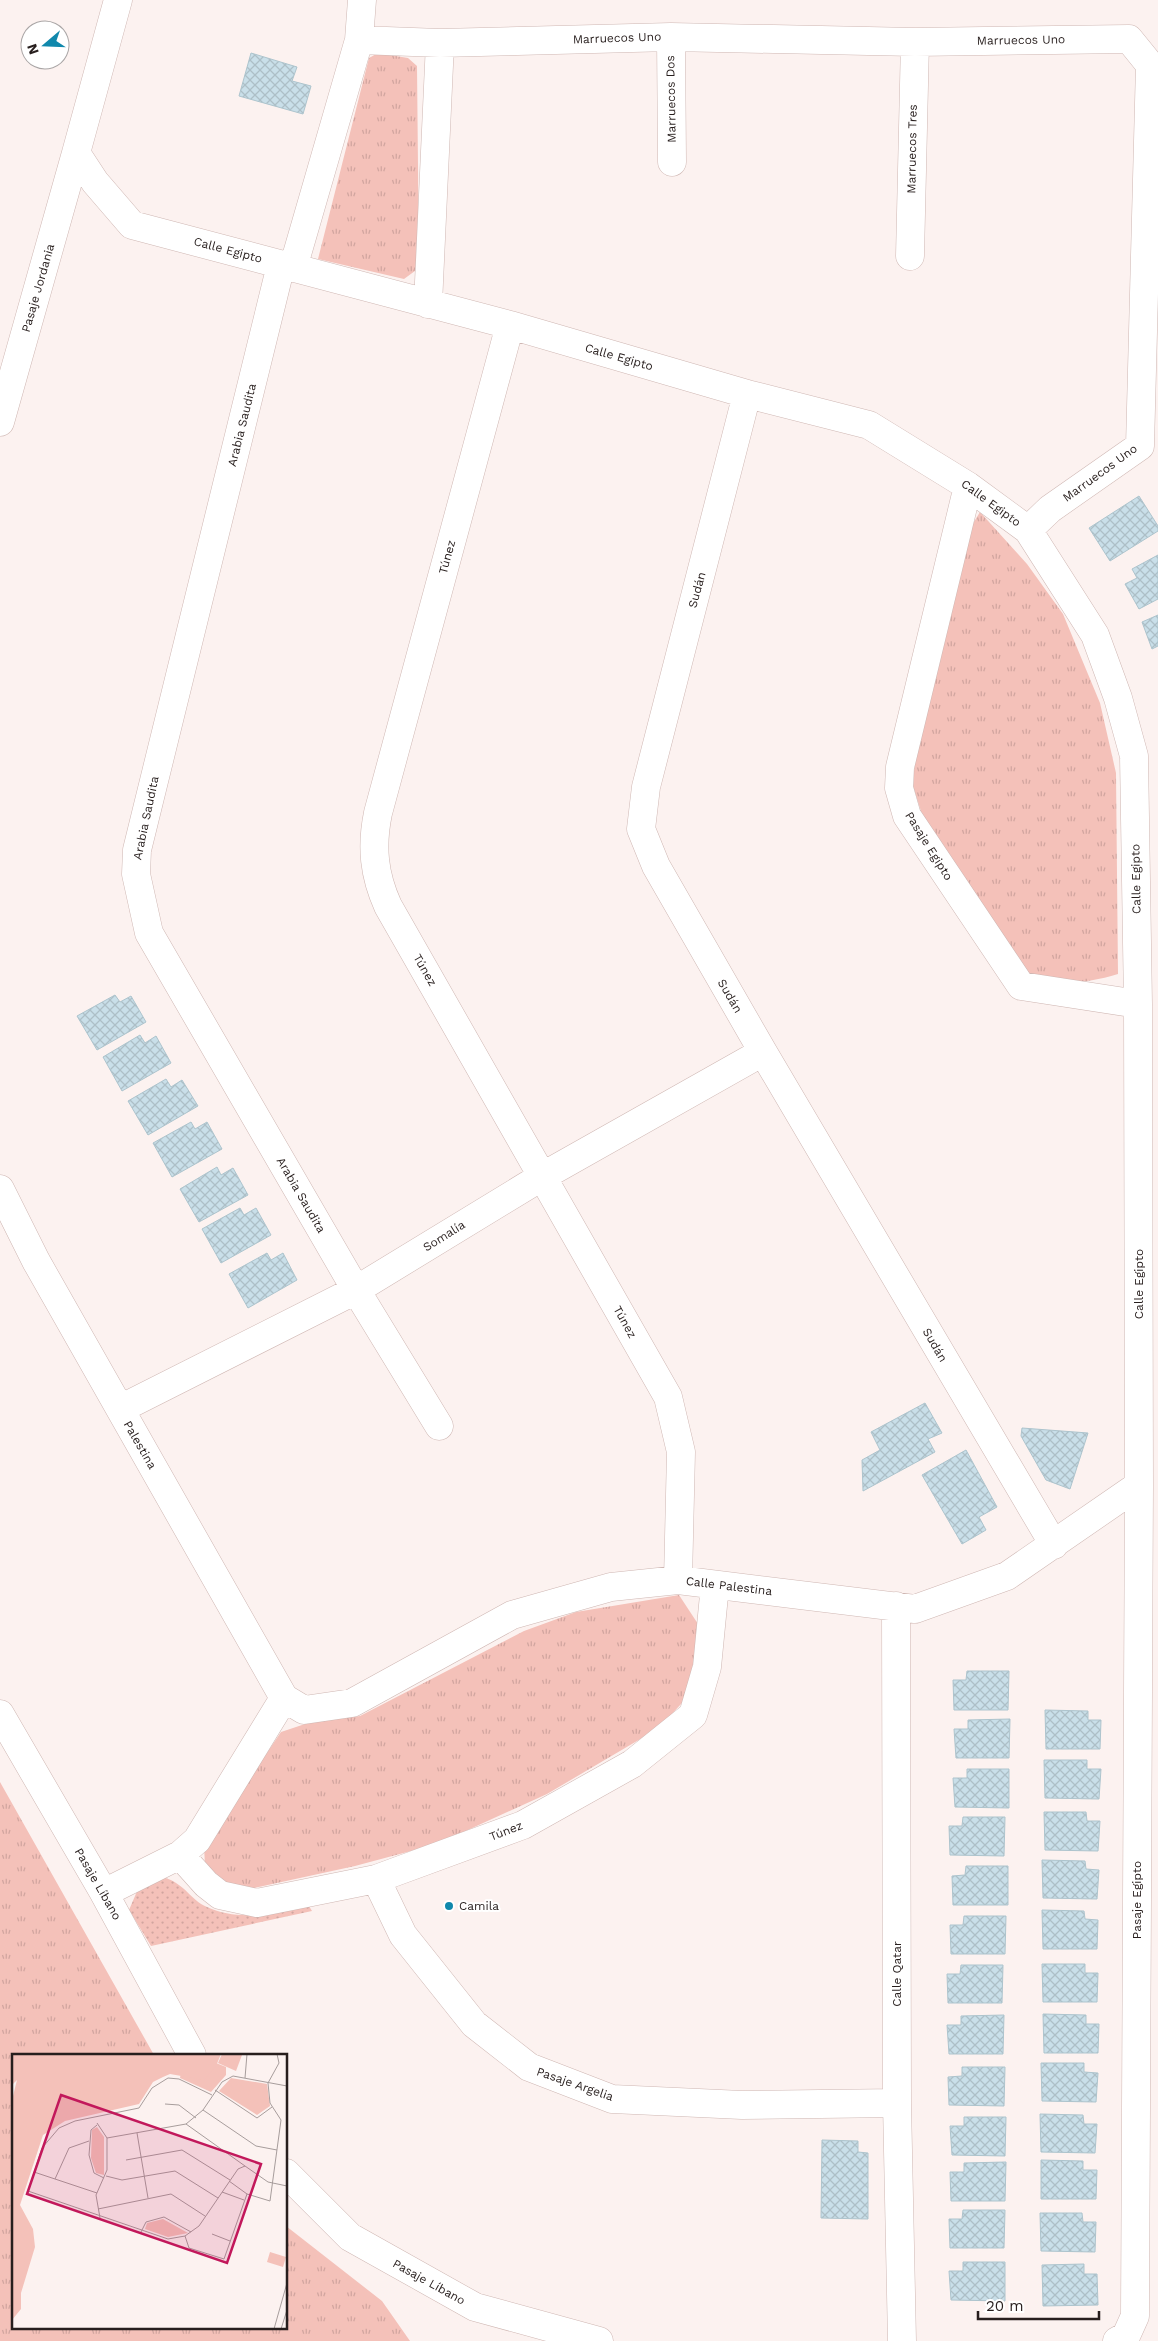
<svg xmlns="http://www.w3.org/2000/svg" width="1158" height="2341" viewBox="0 0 1158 2341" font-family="'Work Sans',sans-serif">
  <defs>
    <pattern id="grass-dots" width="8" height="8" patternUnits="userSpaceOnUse" patternTransform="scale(1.25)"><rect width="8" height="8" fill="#f4c1b9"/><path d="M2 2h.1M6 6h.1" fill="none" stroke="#d1a59f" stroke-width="1.8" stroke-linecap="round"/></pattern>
    <pattern id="park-tufts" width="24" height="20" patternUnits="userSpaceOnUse" patternTransform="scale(1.25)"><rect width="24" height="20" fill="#f4c1b9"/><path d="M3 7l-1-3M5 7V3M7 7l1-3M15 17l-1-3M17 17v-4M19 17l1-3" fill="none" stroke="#d1a59f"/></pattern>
    <pattern id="building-cross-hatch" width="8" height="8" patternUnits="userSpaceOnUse" patternTransform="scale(1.25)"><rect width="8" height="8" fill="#c9dfe9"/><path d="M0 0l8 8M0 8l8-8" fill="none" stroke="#adbfc7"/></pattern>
  </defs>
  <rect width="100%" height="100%" fill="#fcf2f0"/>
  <path fill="url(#grass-dots)" d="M 163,1877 C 186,1884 190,1900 207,1907 C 239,1922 277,1913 309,1906 L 312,1911 L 151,1946 L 129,1910 L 138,1889 Z"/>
  <path fill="url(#park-tufts)" d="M 378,53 L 408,58 L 417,66 L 419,268 L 404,279 L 318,259 L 369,58 Z
    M 980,512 L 1027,564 L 1063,614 L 1100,703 L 1116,773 L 1118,974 C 1085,984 1060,985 1026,977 L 925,824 L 913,786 L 916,743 L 972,525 Z
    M 679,1595 L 700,1627 L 692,1692 L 659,1728 L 547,1794 L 437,1844 L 355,1866 L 250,1889 L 227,1888 L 205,1866 L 204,1846 L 281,1732 L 308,1723 L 360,1716 L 524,1631 L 576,1612 Z
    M 0,1782 L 154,2055 L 14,2055 L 14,2327 L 286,2327 L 286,2226 L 382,2301 L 410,2341 L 0,2341 Z"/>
  <path fill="url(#building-cross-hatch)" stroke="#adc4cd" d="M 251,53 L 297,67 L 292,81 L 311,86 L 303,114 L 239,96 Z
    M 1139,496 L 1158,526 L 1158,531 L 1110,561 L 1089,528 Z
    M 1158,555 L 1158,599 L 1139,609 L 1125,584 L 1137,578 L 1132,569 Z
    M 1158,615 L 1158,646 L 1152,649 L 1142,622 Z
    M 115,995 L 120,1002 L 131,996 L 146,1022 L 97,1050 L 77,1016 Z
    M 140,1035 L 145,1043 L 156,1036 L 171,1063 L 122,1091 L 103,1057 Z
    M 166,1079 L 171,1087 L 182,1080 L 198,1106 L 148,1135 L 128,1101 Z
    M 191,1122 L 195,1129 L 207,1122 L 222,1149 L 172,1177 L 153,1143 Z
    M 217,1167 L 221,1175 L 233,1168 L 248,1195 L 199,1222 L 180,1189 Z
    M 240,1208 L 244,1215 L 256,1208 L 271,1235 L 221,1263 L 202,1229 Z
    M 267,1253 L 271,1260 L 283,1253 L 297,1280 L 248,1308 L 229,1274 Z
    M 925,1403 L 942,1433 L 928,1439 L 935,1452 L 863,1491 L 862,1460 L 880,1450 L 871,1432 Z
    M 1022,1428 L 1088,1433 L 1070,1489 L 1046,1480 L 1021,1436 Z
    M 966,1450 L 997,1507 L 979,1517 L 986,1530 L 962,1544 L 922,1475 Z
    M 967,1671 L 1009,1671 L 1008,1710 L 954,1710 L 953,1680 L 966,1680 Z
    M 1045,1710 L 1088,1711 L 1088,1720 L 1101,1720 L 1100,1749 L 1046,1749 Z
    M 1010,1719 L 1009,1758 L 956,1758 L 954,1729 L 968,1729 L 968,1720 Z
    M 1044,1760 L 1087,1760 L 1087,1769 L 1101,1769 L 1099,1799 L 1045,1798 Z
    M 967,1769 L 1009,1769 L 1009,1808 L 955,1807 L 953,1778 L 967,1778 Z
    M 1044,1812 L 1086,1812 L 1087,1821 L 1100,1821 L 1098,1851 L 1045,1850 Z
    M 963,1817 L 1005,1817 L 1004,1856 L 950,1855 L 949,1826 L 962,1826 Z
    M 1042,1860 L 1085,1861 L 1086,1869 L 1099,1870 L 1097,1899 L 1043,1898 Z
    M 966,1866 L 1008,1866 L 1008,1905 L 953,1905 L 952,1876 L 965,1875 Z
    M 1042,1910 L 1084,1911 L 1085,1919 L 1098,1920 L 1097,1949 L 1043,1949 Z
    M 964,1916 L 1006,1916 L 1005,1954 L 951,1954 L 950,1925 L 963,1925 Z
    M 1042,1964 L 1085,1964 L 1085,1973 L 1098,1973 L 1097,2002 L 1043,2002 Z
    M 961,1965 L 1003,1965 L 1002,2003 L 948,2003 L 947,1974 L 960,1974 Z
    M 1043,2014 L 1086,2015 L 1086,2024 L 1099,2024 L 1098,2053 L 1044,2053 Z
    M 1004,2015 L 1003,2054 L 949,2054 L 947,2025 L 961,2025 L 961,2016 Z
    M 1041,2063 L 1084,2063 L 1084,2072 L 1098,2073 L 1096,2102 L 1042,2101 Z
    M 962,2067 L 1005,2067 L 1004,2106 L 949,2105 L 948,2077 L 962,2076 Z
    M 1040,2114 L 1083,2115 L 1084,2124 L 1097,2124 L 1095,2153 L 1041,2152 Z
    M 964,2117 L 1006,2117 L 1005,2156 L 952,2155 L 950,2126 L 964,2126 Z
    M 822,2140 L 858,2141 L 858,2152 L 868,2153 L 868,2219 L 821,2218 Z
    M 1041,2160 L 1083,2161 L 1083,2170 L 1097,2170 L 1096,2199 L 1041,2199 Z
    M 1006,2162 L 1005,2201 L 951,2201 L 950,2172 L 964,2172 L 964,2163 Z
    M 963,2210 L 1005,2210 L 1004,2248 L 950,2248 L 949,2219 L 962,2219 Z
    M 1040,2213 L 1082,2213 L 1083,2222 L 1096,2222 L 1095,2252 L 1041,2251 Z
    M 963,2262 L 1005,2262 L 1005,2301 L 951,2300 L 949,2271 L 963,2271 Z
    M 1084,2264 L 1084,2274 L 1097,2274 L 1098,2305 L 1043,2306 L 1042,2265 Z"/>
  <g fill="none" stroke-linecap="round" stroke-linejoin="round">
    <defs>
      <path id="minor" d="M 118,0 L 76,153 L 95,182 L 132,225 L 510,325 L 747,394 L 869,425 L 968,486 L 1028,530 L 1095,635 L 1118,698 L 1134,756 L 1138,1004 L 1139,1485 L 1135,2316 L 1126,2336 L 1117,2341
        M 671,37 L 672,162
        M 359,40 L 440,43 L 671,37 L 915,42 L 1129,39 L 1150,65 L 1140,446 L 1050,509 L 1028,530
        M 910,256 L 915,42
        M 281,265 L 137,850 L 136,874 L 149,933 L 356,1290 L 439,1426
        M 293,268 L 359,40 L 362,0
        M 428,304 L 440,43
        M 510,325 L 378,813 C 371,847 374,875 388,906 L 668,1397 L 681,1452 L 678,1580
        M 747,394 L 646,787 L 641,829 L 656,866 L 763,1052 L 1054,1545
        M 0,422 L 76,153
        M 968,486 L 900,767 L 899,788 L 907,816 L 1021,986 L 1138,1004
        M 0,1189 L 36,1261 L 284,1698 L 304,1710 L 352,1703 L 512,1615 L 611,1587 L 678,1580 L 915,1609 L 1007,1576 L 1139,1485
        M 120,1409 L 356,1290 L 543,1176 L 763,1052
        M 896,1606 L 897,2103 L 902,2341
        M 0,1714 L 104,1893 L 192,2055
        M 180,1855 L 206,1884 L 220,1895 L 257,1903 L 376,1879 L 523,1825 L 632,1764 L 693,1715 L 707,1667 L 715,1585
        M 376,1879 L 403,1935 L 474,2024 L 529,2067 L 612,2099 L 742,2105 L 897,2103
        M 104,1893 L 180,1855 L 197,1840 L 284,1698
        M 286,2173 L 350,2237 L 475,2307 L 599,2341"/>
    </defs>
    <use href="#minor" stroke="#cfb7b3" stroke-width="29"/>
    <use href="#minor" stroke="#fff" stroke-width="28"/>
  </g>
  <circle fill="#1088ac" stroke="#fff" stroke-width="2" cx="449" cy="1906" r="5"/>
  <g text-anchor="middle" stroke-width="4" stroke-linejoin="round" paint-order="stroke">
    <g font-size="12" fill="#271e1d" stroke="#fff">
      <text transform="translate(617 38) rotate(-2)" y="4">Marruecos Uno</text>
      <text transform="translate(1021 40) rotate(-1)" y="4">Marruecos Uno</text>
      <text transform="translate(671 99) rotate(-91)" y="4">Marruecos Dos</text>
      <text transform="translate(912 149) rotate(-89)" y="4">Marruecos Tres</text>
      <text transform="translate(228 250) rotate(15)" y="4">Calle Egipto</text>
      <text transform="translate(38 288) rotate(-74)" y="4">Pasaje Jordania</text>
      <text transform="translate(619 357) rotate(16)" y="4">Calle Egipto</text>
      <text transform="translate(242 425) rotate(-76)" y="4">Arabia Saudita</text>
      <text transform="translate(1100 473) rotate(-36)" y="4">Marruecos Uno</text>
      <text transform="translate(991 503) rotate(36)" y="4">Calle Egipto</text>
      <text transform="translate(447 557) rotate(-75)" y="4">Túnez</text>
      <text transform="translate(697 590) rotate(-75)" y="4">Sudán</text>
      <text transform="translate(146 818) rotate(-78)" y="4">Arabia Saudita</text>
      <text transform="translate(929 846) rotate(58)" y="4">Pasaje Egipto</text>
      <text transform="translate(1136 879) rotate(-91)" y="4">Calle Egipto</text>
      <text transform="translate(425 970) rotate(60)" y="4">Túnez</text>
      <text transform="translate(730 996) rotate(60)" y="4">Sudán</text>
      <text transform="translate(301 1195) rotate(60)" y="4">Arabia Saudita</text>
      <text transform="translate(444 1236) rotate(-32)" y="4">Somalía</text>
      <text transform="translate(1139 1284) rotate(-90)" y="4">Calle Egipto</text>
      <text transform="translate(625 1322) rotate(61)" y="4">Túnez</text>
      <text transform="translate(935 1345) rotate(60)" y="4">Sudán</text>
      <text transform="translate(140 1445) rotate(60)" y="4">Palestina</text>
      <text transform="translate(729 1586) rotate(7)" y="4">Calle Palestina</text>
      <text transform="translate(506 1831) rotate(-21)" y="4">Túnez</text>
      <text transform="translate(98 1884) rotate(60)" y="4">Pasaje Líbano</text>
      <text transform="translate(1137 1900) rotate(-90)" y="4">Pasaje Egipto</text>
      <text transform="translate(897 1974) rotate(-90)" y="4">Calle Qatar</text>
      <text transform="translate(575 2084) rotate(19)" y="4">Pasaje Argelia</text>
      <text transform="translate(429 2282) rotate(29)" y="4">Pasaje Líbano</text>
    </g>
    <g font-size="12" fill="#271e1d" stroke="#fff" text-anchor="start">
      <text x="459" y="1910">Camila</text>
    </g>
  </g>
  <g transform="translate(12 2054)">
    <rect width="275" height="275" fill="#fcf2f0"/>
    <path d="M 204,9 L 214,13 L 214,21 L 199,38 L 168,24 L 169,19 Z" fill="#f4c1b9"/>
    <path d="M 0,0 L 209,0 L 204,12 L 192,26 L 158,20 L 151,23 L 141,28 L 127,50 L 53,67 L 31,81 L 8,151 L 21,175 L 23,193 L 9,239 L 9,255 L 0,266 L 0,46 L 5,26 L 0,31 ZM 219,24 L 255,30 L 258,52 L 245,61 L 207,37 ZM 85,73 L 92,83 L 92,121 L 84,119 L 79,104 L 80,76 ZM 151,165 L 176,179 L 156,183 L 133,175 L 135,169 Z" fill="#f4c1b9"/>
    <path d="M 210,0 L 230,1 L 224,17 L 206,9 ZM 258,198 L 274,203 L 271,213 L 255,208 Z" fill="#f4c1b9"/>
    <path fill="none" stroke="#a79d9c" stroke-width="1" d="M 233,24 L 235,0M 203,36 L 245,64 L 260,53M 200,41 L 167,25 L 156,24 L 140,34 L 127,54 L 63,67 L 47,74 L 30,94 L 16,137 L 156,185 L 173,182 L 187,172 L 226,115 L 233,112 L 256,128 L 275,132M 153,50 L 167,51 L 184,64M 191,56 L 244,92 L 265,96M 85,69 L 95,84M 174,70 L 233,112M 85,71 L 79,76 L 77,101 L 82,119 L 92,124M 125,79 L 136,144M 95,84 L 174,70 L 191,56 L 210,28 L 221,22 L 275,32M 114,106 L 170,96 L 218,126M 22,118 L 85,139M 94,122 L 110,126 L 163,117 L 206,144M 43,125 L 57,94 L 77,87M 217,127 L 235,140 L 258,147 L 269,66 L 258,49 L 256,29 L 267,9 L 265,0M 210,138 L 232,146M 86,155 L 159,140 L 193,162M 88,164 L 84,141 L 95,116 L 95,84M 129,178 L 134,168 L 152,163 L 179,178M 200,180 L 218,187M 173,182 L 177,194 L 212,205 L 235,140M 262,275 L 275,229M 269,275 L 275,256"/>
    <path fill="#c2185b" fill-opacity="0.15" stroke="#c2185b" stroke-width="2.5" d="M 49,41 L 249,110 L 215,209 L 15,140 Z"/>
    <rect width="275" height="275" fill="none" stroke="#271e1d" stroke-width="2.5"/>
  </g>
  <g transform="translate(45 45) rotate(251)"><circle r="24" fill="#ffffff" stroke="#a9a5a5"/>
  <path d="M0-4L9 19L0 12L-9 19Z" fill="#1088ac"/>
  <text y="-8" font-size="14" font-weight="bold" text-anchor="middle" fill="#271e1d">N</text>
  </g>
  <path d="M978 2311v8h121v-8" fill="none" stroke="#271e1d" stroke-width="2.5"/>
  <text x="986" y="2311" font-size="15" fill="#271e1d" stroke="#ffffff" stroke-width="4" paint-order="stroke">20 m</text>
</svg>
